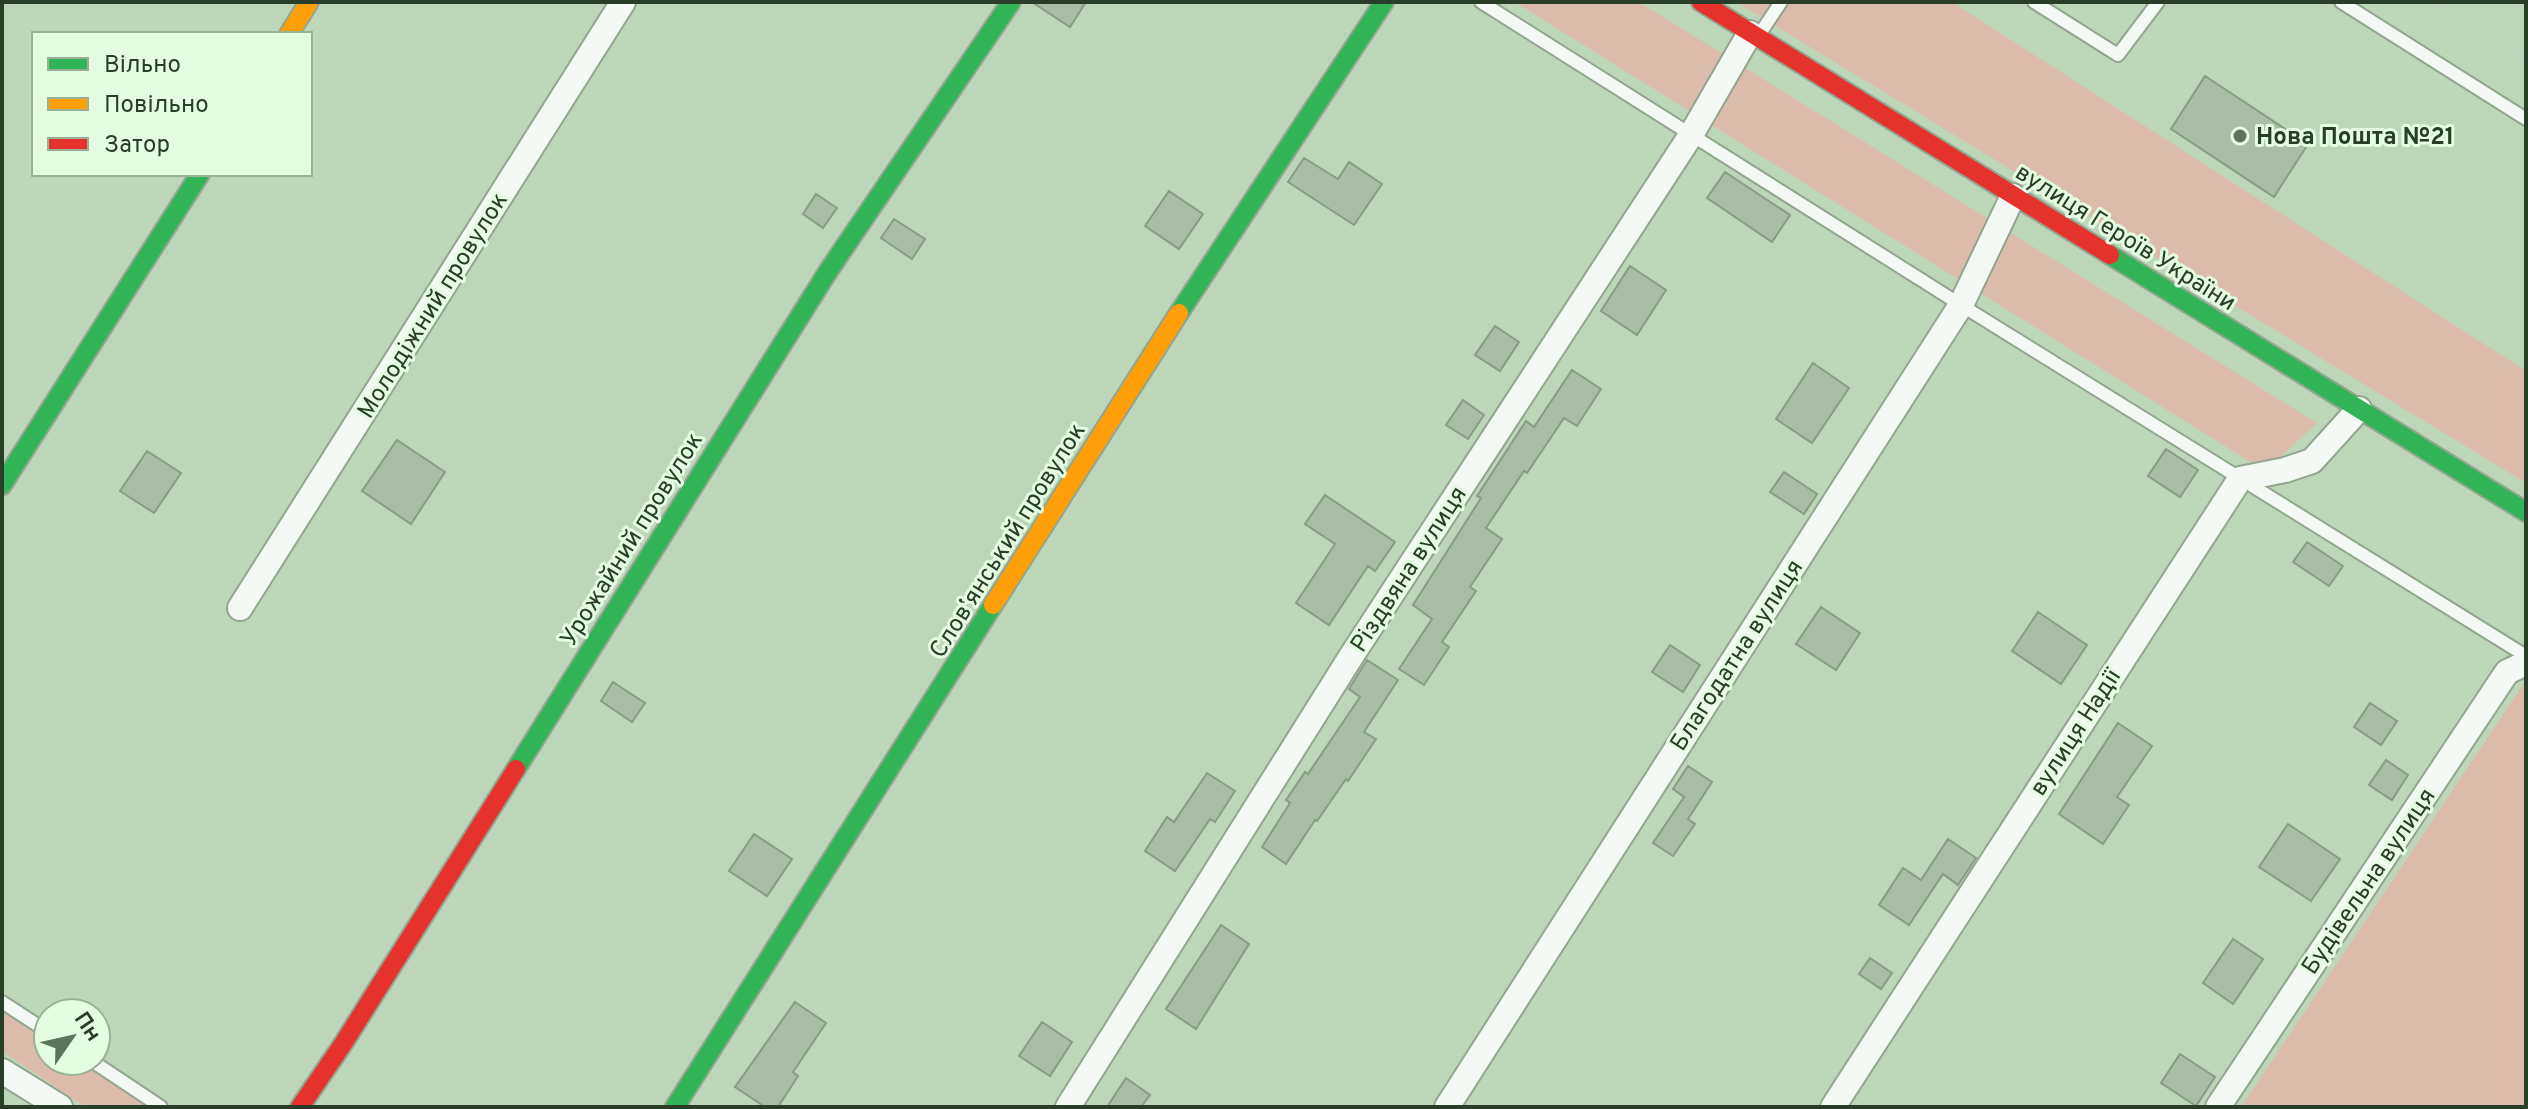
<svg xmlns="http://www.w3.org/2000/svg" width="2528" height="1109" viewBox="0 0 2528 1109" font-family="Overpass,sans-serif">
  <rect width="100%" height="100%" fill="#bdd6ba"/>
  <path fill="#dbbbac" d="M 1515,2 L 1639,2 L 2317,423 L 2265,471 Z
    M 1736,2 L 1952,2 L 2526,371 L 2526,483 Z
    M 2526,680 L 2526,1107 L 2241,1107 Z
    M 2,1011 L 48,1042 L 48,1061 L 77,1061 L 148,1107 L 85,1107 L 2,1051 Z"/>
  <path fill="#aabea7" stroke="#899c86" stroke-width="2" d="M 1032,2 L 1086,2 L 1070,27 Z
    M 2205,76 L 2308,144 L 2274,197 L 2171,129 Z
    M 1304,158 L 1338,179 L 1349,162 L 1382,184 L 1354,225 L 1288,182 Z
    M 1725,172 L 1790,215 L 1772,242 L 1707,198 Z
    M 1169,191 L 1203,214 L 1179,249 L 1145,226 Z
    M 816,194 L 837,208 L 823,228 L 803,214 Z
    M 894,219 L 925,239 L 912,259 L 881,238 Z
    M 1630,266 L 1666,290 L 1637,335 L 1601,311 Z
    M 1495,326 L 1519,342 L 1500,371 L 1475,355 Z
    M 1813,363 L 1849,388 L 1812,443 L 1776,419 Z
    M 1572,370 L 1601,389 L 1577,426 L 1564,418 L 1527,473 L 1524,471 L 1486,528 L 1502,539 L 1470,587 L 1476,591 L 1442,642 L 1449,647 L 1424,685 L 1399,669 L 1432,619 L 1413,605 L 1481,498 L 1477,496 L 1526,421 L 1534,427 Z
    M 1463,400 L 1484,415 L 1468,439 L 1446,425 Z
    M 397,440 L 445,472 L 411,524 L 362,491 Z
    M 2166,449 L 2198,470 L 2180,497 L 2148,476 Z
    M 147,451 L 181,473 L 154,513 L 120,491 Z
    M 1784,472 L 1817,494 L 1804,514 L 1770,492 Z
    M 1325,495 L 1395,542 L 1375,571 L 1368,566 L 1329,625 L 1296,603 L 1335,544 L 1305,524 Z
    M 2307,542 L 2343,566 L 2329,586 L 2293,562 Z
    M 1821,607 L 1860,633 L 1836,670 L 1796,644 Z
    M 2038,612 L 2087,645 L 2061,684 L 2012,651 Z
    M 1670,645 L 1700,665 L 1683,692 L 1652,672 Z
    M 1367,660 L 1398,680 L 1364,732 L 1376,739 L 1348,781 L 1346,779 L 1317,821 L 1315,820 L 1286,864 L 1262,847 L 1290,803 L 1286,800 L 1305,772 L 1308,774 L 1360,697 L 1349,689 Z
    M 613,682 L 645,703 L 632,722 L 601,701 Z
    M 2370,703 L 2397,721 L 2381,745 L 2354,727 Z
    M 2118,723 L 2152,746 L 2117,797 L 2129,805 L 2103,844 L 2059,814 Z
    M 2386,760 L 2408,775 L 2392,800 L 2369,785 Z
    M 1688,766 L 1712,782 L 1688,819 L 1695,824 L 1673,856 L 1653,843 L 1684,797 L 1673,789 Z
    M 1207,773 L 1235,791 L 1215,822 L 1210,819 L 1175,871 L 1145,851 L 1167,817 L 1174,822 Z
    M 2288,824 L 2340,859 L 2311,901 L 2259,867 Z
    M 754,834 L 792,859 L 767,896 L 729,871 Z
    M 1948,839 L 1976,858 L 1958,885 L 1943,874 L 1909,925 L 1879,905 L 1903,868 L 1921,880 Z
    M 1221,925 L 1249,944 L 1196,1029 L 1166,1009 Z
    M 2233,939 L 2263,959 L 2233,1004 L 2203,983 Z
    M 1870,958 L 1892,973 L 1881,989 L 1859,974 Z
    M 795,1002 L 826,1023 L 793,1072 L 798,1076 L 778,1107 L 765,1107 L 735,1087 Z
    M 1042,1022 L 1072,1042 L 1050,1076 L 1019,1056 Z
    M 2180,1054 L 2215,1077 L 2196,1106 L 2161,1083 Z
    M 1126,1078 L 1150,1095 L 1141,1107 L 1107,1107 Z"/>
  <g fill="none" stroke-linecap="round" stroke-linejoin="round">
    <defs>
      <path id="lane" d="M 1481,2 L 1961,305 L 2526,656
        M 2034,2 L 2118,55 L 2158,2
        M 2341,2 L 2526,119
        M 1759,35 L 1781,2
        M 2,1002 L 48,1032
        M 92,1061 L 161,1107"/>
      <path id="street" d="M 240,608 L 623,2
        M 2,1071 L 60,1107
        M 1068,1107 L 1352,655 L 1691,135 L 1750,33
        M 1447,1107 L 1961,305 L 2013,196
        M 1833,1107 L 2240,479 L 2285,470 L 2312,461 L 2359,409
        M 2218,1107 L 2507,672 L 2526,663"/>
      <path id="fast" d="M 2110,255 L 2526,512
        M 1179,313 L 1384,2
        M 2,485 L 200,174
        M 516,769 L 829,270 L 1011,2
        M 675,1107 L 993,605"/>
      <path id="slow" d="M 289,34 L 309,2
        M 993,605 L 1179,313"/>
      <path id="jam" d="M 1701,2 L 2110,255
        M 300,1107 L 343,1044 L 516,769"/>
    </defs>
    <use href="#lane" stroke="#92a68f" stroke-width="16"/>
    <use href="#street" stroke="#92a68f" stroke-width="28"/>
    <use href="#fast" stroke="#92a68f" stroke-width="22"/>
    <use href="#slow" stroke="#92a68f" stroke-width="22"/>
    <use href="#jam" stroke="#92a68f" stroke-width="22"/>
    <path stroke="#c7cec6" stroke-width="4" stroke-dasharray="2 6" stroke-linecap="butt" d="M 2435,2 L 2526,61"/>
    <use href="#lane" stroke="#f5f9f5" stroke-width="12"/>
    <use href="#street" stroke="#f5f9f5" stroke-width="24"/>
    <use href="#fast" stroke="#30b455" stroke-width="18"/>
    <use href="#slow" stroke="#ff9f0a" stroke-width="18"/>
    <use href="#jam" stroke="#e5322d" stroke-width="18"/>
  </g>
  <circle fill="#5d735b" stroke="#e4fce1" stroke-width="3" cx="2240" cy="136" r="8"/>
  <g text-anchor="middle" stroke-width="6" stroke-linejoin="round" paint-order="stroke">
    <g font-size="24" font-weight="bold" fill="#2a3d28" stroke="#e4fce1" text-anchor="start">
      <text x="2256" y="144">Нова Пошта №21</text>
    </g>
    <g font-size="24" fill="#2a3d28" stroke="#e4fce1">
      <text transform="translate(2126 237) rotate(32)" y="8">вулиця Героїв України</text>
      <text transform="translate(432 305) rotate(-58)" y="8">Молодіжний провулок</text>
      <text transform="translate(631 539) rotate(-58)" y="8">Урожайний провулок</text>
      <text transform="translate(1007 540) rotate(-58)" y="8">Словʼянський провулок</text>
      <text transform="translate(1408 569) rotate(-57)" y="8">Різдвяна вулиця</text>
      <text transform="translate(1736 655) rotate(-57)" y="8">Благодатна вулиця</text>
      <text transform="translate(2075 732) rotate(-57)" y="8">вулиця Надії</text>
      <text transform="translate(2368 881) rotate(-56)" y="8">Будівельна вулиця</text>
    </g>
  </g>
  <rect width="2528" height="1109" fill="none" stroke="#2a3d28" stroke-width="8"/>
  <rect x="32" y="32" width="280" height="144" fill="#e4fce1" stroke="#9ab097" stroke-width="2"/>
  <rect x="48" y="58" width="40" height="12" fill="#30b455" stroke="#9ab097" stroke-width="2"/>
  <text x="104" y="72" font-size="24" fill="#2a3d28">Вільно</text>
  <rect x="48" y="98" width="40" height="12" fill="#ff9f0a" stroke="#9ab097" stroke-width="2"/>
  <text x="104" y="112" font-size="24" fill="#2a3d28">Повільно</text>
  <rect x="48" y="138" width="40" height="12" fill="#e5322d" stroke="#9ab097" stroke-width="2"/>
  <text x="104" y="152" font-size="24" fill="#2a3d28">Затор</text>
  <g transform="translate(72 1037) rotate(56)"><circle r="38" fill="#e4fce1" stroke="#9ab097" stroke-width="2"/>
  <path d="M0-6L14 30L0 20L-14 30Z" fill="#5d735b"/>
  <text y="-12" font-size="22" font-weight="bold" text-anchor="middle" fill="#2a3d28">Пн</text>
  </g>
</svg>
